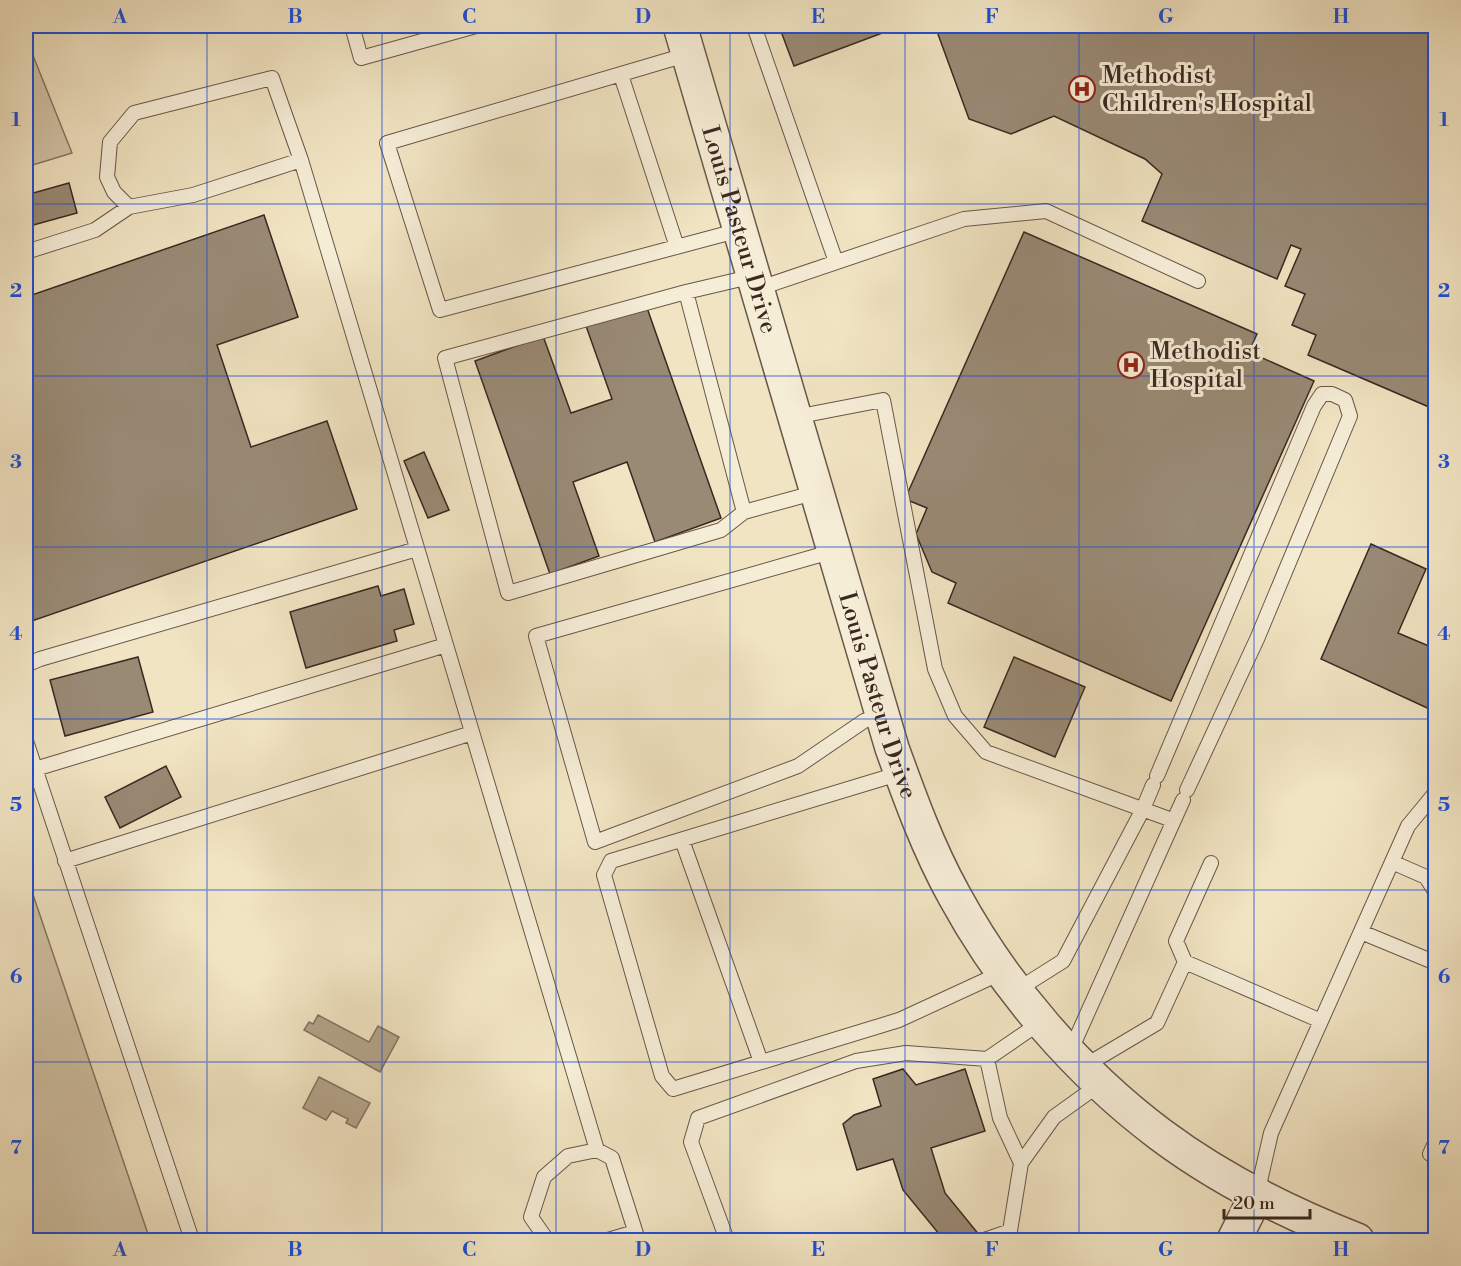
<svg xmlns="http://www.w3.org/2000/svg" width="1461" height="1266" viewBox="0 0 1461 1266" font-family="'Libre Bodoni',serif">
  <rect width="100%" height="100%" fill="#f1e4c2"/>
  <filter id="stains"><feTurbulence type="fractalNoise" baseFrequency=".00333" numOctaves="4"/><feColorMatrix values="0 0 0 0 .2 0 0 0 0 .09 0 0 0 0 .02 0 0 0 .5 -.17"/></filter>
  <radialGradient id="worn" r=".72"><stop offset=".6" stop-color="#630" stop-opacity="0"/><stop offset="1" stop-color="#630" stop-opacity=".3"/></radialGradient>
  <path fill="#d2c4a7" stroke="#867664" stroke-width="1.5" d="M 26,38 L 72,153 L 26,167 Z
    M 26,874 L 150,1240 L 26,1240 Z"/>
  <path fill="#b3a48b" stroke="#837261" stroke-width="1.5" d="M 318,1015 L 369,1042 L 378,1026 L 399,1037 L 380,1072 L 304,1030 L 309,1022 L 313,1024 Z
    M 319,1077 L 370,1103 L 356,1128 L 346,1123 L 348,1119 L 332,1111 L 326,1120 L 303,1108 Z"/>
  <path fill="#998a75" stroke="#3a2821" stroke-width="1.5" d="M 779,26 L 901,26 L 794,66 Z
    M 935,26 L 1436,26 L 1436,410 L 1308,355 L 1316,335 L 1292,325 L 1305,294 L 1285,286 L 1301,249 L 1291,245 L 1277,279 L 1142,221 L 1162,174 L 1145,159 L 1054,116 L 1011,134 L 969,119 Z
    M 69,183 L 77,213 L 26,227 L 26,195 Z
    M 264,215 L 298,317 L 217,345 L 251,447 L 327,421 L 357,509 L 26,623 L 26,297 Z
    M 1024,232 L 1257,334 L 1249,352 L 1314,381 L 1171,701 L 948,603 L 956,583 L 932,572 L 916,534 L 927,508 L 905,499 Z
    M 646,305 L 721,518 L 655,542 L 627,462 L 573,482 L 599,556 L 550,574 L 475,361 L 543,336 L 571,413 L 612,399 L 586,326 Z
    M 424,452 L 449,510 L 428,518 L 404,461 Z
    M 1371,544 L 1426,569 L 1398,633 L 1436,649 L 1436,712 L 1321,659 Z
    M 378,586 L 381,596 L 404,589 L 414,624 L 394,630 L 397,641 L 306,668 L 290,612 Z
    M 138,657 L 153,712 L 65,736 L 50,680 Z
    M 1014,657 L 1085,687 L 1055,757 L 984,727 Z
    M 166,766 L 181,797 L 120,828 L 105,797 Z
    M 903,1069 L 916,1085 L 965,1069 L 985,1131 L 931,1148 L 945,1193 L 980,1236 L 975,1240 L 944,1240 L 903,1190 L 893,1159 L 857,1170 L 843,1124 L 854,1115 L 881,1106 L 873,1079 Z"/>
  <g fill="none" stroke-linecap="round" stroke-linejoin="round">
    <defs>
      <path id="service" d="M 352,26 L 361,58 L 476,26
        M 754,26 L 836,262
        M 689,54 L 387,143 L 440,310 L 740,230
        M 621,75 L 677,247
        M 301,160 L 193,195 L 129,207 L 114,192 L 107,177 L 110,142 L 134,113 L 272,78 L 301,160 L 597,1150
        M 26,252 L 95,230 L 129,207
        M 754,276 L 686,292 L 744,512 L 817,492
        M 757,289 L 964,219 L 1046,211 L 1198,281
        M 686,292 L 445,358 L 508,593 L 721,530 L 744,512
        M 795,417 L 883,400 L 935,669 L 955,716 L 986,752 L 1172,820
        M 834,551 L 536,636 L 595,842 L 798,766 L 864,721 L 882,714
        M 26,665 L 40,659 L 417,549
        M 26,741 L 192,1240
        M 35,769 L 446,645
        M 901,773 L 611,861 L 604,875 L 662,1076 L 673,1089 L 899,1020 L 1003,972
        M 1157,776 L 1314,406 L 1322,394 L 1332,394 L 1345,400 L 1350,416 L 1257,639 L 1187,790
        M 682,840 L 761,1062
        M 65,861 L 472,733
        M 1392,862 L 1426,877 L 1436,893
        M 1361,932 L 1436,963
        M 1185,962 L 1176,941 L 1211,863
        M 1017,990 L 1063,961 L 1143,809 L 1153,785
        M 1070,1052 L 1183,800
        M 987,1059 L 1000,1118 L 1021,1163
        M 1083,1067 L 1157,1023 L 1185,962 L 1321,1021
        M 1430,1154 L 1436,1141
        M 1257,1194 L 1271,1133 L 1408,826 L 1436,792
        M 547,1240 L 531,1217 L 544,1177 L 568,1156 L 597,1150 L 612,1158 L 638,1240
        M 608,1240 L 635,1232
        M 727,1240 L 691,1142 L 698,1118 L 856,1061 L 906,1053 L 987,1059 L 1041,1022
        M 984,1240 L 1010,1231 L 1021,1163 L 1054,1117 L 1100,1084"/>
      <g id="tertiary">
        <path id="s1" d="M 680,26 L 892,748 C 910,798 928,848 954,895 C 1004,987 1077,1072 1161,1135 C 1220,1179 1288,1213 1357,1240"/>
        <path d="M 1234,1240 L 1257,1194"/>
      </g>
    </defs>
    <use href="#service" stroke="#685749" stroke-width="16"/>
    <use href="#tertiary" stroke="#685749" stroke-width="36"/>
    <use href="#service" stroke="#f6edd7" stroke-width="14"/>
    <use href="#tertiary" stroke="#f6edd7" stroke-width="33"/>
  </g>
  <path fill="none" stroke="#1d4ed8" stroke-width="1.5" stroke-opacity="0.55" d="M 207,26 L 207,1240M 382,26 L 382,1240M 556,26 L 556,1240M 730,26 L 730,1240M 905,26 L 905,1240M 1079,26 L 1079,1240M 1254,26 L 1254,1240M 26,204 L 1436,204M 26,376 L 1436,376M 26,547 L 1436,547M 26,719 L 1436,719M 26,890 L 1436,890M 26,1062 L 1436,1062"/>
  <defs>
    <symbol id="hospital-ring" viewBox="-11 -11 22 22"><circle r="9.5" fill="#f6edd7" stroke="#8f2418" stroke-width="1.5"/><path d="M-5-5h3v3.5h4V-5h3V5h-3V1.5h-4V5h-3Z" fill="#8f2418"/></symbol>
  </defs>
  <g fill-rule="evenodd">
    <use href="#hospital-ring" x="1067" y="74" width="30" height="30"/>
    <use href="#hospital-ring" x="1116" y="350" width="30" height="30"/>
  </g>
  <g text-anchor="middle" stroke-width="6" stroke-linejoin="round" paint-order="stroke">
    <g font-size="24" fill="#3a2821" stroke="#f6edd7" text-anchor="start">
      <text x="1102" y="83">Methodist<tspan x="1102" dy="28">Children's Hospital</tspan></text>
      <text x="1150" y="359">Methodist<tspan x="1150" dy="28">Hospital</tspan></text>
    </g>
    <g font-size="24" fill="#3a2821" stroke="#f6edd7">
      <text dy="8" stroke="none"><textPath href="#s1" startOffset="212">Louis Pasteur Drive</textPath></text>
      <text dy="8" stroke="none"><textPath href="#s1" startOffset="698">Louis Pasteur Drive</textPath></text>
    </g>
  </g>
  <rect width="1461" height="1266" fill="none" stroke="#f1e4c2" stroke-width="66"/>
  <path d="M1224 1209v9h86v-9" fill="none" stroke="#3a2821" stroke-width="3"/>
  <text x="1233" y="1209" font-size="18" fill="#3a2821" stroke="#f6edd7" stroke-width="4.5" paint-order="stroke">20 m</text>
  <rect x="33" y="33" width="1395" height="1200" fill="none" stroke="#1d4ed8" stroke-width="2"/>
  <g font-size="20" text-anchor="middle" font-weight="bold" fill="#1d4ed8">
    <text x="120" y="23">A</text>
    <text x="295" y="23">B</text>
    <text x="469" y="23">C</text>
    <text x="643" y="23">D</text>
    <text x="818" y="23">E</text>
    <text x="992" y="23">F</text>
    <text x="1166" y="23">G</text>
    <text x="1341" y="23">H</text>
    <text x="16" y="126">1</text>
    <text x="1444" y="126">1</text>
    <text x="16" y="297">2</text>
    <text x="1444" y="297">2</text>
    <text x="16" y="468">3</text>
    <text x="1444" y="468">3</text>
    <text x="16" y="640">4</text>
    <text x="1444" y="640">4</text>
    <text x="16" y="811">5</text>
    <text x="1444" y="811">5</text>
    <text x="16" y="983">6</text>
    <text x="1444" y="983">6</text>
    <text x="16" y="1154">7</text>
    <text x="1444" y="1154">7</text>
    <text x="120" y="1256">A</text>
    <text x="295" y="1256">B</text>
    <text x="469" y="1256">C</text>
    <text x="643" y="1256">D</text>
    <text x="818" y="1256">E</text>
    <text x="992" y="1256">F</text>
    <text x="1166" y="1256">G</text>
    <text x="1341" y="1256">H</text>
  </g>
  <rect width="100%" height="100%" filter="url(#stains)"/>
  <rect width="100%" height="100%" fill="url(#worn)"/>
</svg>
